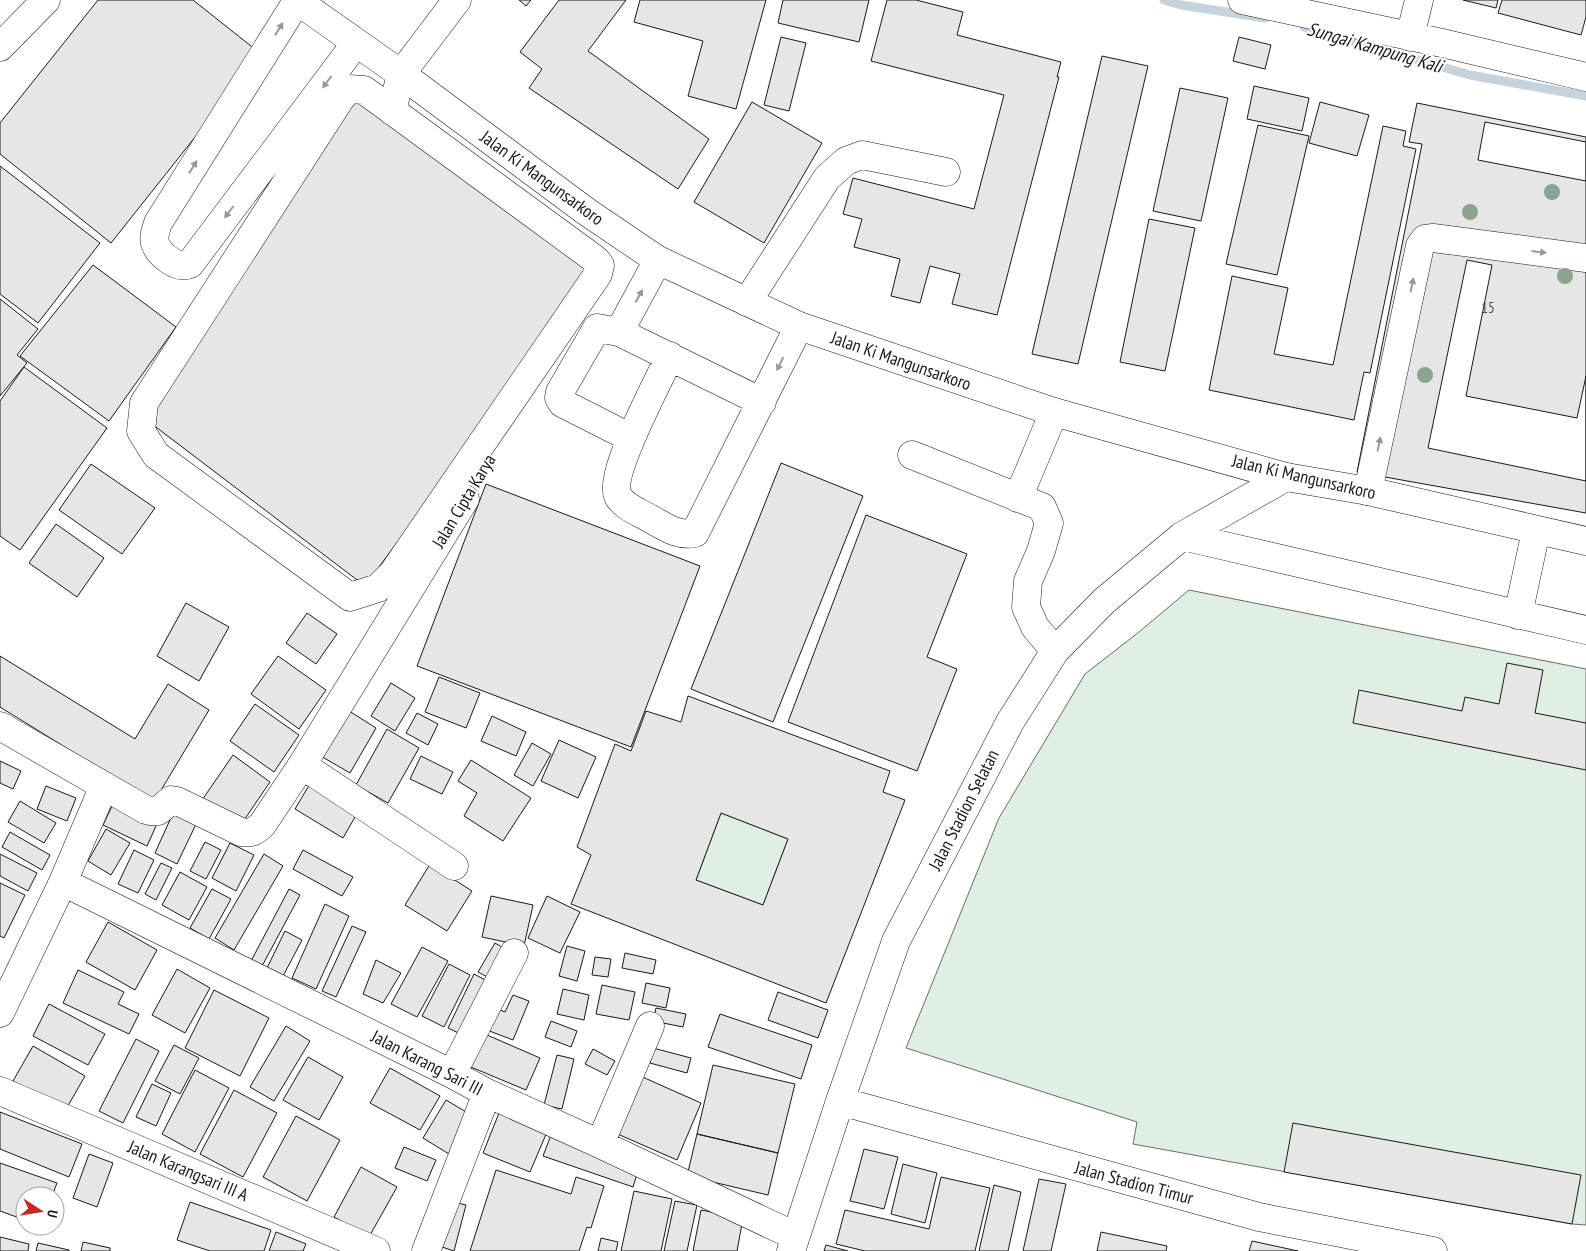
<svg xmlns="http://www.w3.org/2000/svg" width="1586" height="1251" viewBox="0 0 1586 1251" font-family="'PT Sans Narrow',sans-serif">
  <rect width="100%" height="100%" fill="#fff"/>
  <path fill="#e0efe3" stroke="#6a6a6a" d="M 1189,590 L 1586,669 L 1586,1225 L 1572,1224 L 1133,1144 L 1137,1122 L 906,1048 L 999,818 L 1085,674 L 1139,632 Z
    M 721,813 L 788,839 L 763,905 L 696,880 Z"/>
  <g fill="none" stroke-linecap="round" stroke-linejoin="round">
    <path stroke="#c6d2dc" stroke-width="9" d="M 1164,0 L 1181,5 L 1265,18
      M 1304,27 L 1470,75 L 1586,96"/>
  </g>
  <path fill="#e6e6e6" stroke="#1a1a1a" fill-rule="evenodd" d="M 98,0 L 193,0 L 261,54 L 111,243 L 0,154 L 0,123 Z
    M 519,0 L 531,0 L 526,6 Z
    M 559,0 L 626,0 L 588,51 L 709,139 L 678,189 L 529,88 L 542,69 L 520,52 Z
    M 640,0 L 766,0 L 736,109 L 688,96 L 703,41 L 634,22 Z
    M 783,0 L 869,0 L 859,42 L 778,23 Z
    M 887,0 L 916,0 L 963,12 L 957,35 L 1061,62 L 1057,77 L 1059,77 L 997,315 L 952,304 L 960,274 L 930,266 L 920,303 L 891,296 L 900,259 L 854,247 L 862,219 L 843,214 L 853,178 L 974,209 L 1004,95 L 871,61 Z
    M 1463,0 L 1498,0 L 1496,8 Z
    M 1502,0 L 1586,0 L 1586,17 L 1581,35 L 1498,13 Z
    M 781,37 L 806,43 L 789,111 L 764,105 Z
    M 1239,37 L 1271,45 L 1265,69 L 1233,61 Z
    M 1102,56 L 1148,66 L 1078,364 L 1032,354 Z
    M 1254,86 L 1309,98 L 1302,131 L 1247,119 Z
    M 1180,88 L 1228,98 L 1201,221 L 1153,211 Z
    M 359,90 L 599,268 L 365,586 L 144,418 Z
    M 752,102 L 822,143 L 764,243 L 694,202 Z
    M 1320,102 L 1369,115 L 1357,156 L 1309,143 Z
    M 1417,103 L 1586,137 L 1586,513 L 1357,472 L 1422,144 L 1409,142 Z
    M 1485,122 L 1586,142 L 1586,181 L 1478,160 Z
    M 1258,125 L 1309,136 L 1277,275 L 1226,264 Z
    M 1383,126 L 1406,131 L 1403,146 L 1416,149 L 1370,373 L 1364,372 L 1354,420 L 1209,390 L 1232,276 L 1288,288 L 1274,354 L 1333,365 Z
    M 0,166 L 100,243 L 38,323 L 0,294 Z
    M 1149,219 L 1195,228 L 1165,371 L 1120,362 Z
    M 1467,260 L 1492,265 L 1466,396 L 1577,418 L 1586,376 L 1586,481 L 1428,448 Z
    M 93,265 L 176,327 L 109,421 L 20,356 Z
    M 0,299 L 38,329 L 17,355 L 27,363 L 0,396 Z
    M 24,367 L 107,428 L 20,550 L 0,536 L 0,401 Z
    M 781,463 L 863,496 L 773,722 L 691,689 Z
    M 91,464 L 155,508 L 122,554 L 59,510 Z
    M 486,484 L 700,566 L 631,747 L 417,666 Z
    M 866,515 L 967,554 L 927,657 L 957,669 L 917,771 L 788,722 Z
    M 56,524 L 104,558 L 77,597 L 29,563 Z
    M 186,603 L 229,627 L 199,681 L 157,656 Z
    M 307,613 L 337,634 L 316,664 L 286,643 Z
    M 0,656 L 135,739 L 168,684 L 209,710 L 154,802 L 0,707 Z
    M 278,656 L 326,690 L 299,729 L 251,694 Z
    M 1507,663 L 1543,670 L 1535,713 L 1586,723 L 1586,770 L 1353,723 L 1359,690 L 1462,711 L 1465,697 L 1499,704 Z
    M 439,677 L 480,693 L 466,728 L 425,712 Z
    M 391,683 L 415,698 L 395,731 L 371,716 Z
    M 688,696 L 890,771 L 883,792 L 905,800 L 826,1003 L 571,904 L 591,855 L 577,847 L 615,744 L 631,751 L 646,711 L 681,722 ZM 721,813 L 788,839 L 763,905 L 696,880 Z
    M 255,704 L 299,735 L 274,772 L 230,741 Z
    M 346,709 L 376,728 L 350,773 L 319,755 Z
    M 417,713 L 438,724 L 428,745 L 406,733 Z
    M 492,716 L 526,732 L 516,756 L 481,741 Z
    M 387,729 L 419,748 L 388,803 L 356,785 Z
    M 559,740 L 596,757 L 578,798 L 541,781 Z
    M 532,743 L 551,754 L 533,786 L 514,775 Z
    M 233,755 L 270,782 L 238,829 L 200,803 Z
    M 421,756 L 453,772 L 442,794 L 410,779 Z
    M 471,760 L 531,798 L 503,841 L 464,816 L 477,793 L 458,781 Z
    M 0,761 L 21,771 L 13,789 L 0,783 Z
    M 311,782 L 359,810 L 343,838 L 295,809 Z
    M 46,786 L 76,798 L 67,821 L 37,809 Z
    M 20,801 L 56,823 L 44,843 L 8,822 Z
    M 112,806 L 156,826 L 147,846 L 103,825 Z
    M 174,811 L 197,822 L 177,864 L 155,853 Z
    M 106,829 L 130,843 L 111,875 L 88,861 Z
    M 10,832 L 50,855 L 42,870 L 2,847 Z
    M 205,842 L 221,850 L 206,879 L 190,871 Z
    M 230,843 L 254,855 L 236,891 L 212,878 Z
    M 134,850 L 154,860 L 138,893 L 118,884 Z
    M 303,850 L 353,877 L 342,896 L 293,869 Z
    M 0,854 L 37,873 L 28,891 L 0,876 Z
    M 264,854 L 283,866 L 234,950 L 215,938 Z
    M 161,863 L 172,868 L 156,900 L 145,894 Z
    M 430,864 L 472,891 L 447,931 L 405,905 Z
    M 180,872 L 207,887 L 189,920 L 162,905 Z
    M 0,883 L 25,895 L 4,938 L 0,936 Z
    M 212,889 L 231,899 L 209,939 L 190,928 Z
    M 289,889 L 300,895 L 261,968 L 250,963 Z
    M 491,896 L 533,905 L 524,946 L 482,937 Z
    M 547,896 L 580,912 L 560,953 L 528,938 Z
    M 325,904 L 349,916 L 316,989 L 292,978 Z
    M 108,922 L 157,950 L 135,990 L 86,962 Z
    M 352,926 L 366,932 L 336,997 L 322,991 Z
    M 285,931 L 302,940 L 282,978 L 266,970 Z
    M 495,943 L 507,950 L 491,979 L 478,972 Z
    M 567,946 L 585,951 L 577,981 L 559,976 Z
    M 422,947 L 448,961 L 417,1017 L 391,1004 Z
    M 625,953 L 656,960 L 653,974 L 622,968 Z
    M 595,957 L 611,959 L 608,977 L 592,975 Z
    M 376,960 L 401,973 L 383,1003 L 363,994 Z
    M 449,964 L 470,975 L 444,1027 L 422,1016 Z
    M 177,969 L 210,988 L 185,1033 L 152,1015 Z
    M 78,970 L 124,992 L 118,1004 L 139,1014 L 129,1034 L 63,1003 Z
    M 474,974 L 495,985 L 469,1038 L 448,1028 Z
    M 646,983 L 670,988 L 666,1008 L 642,1003 Z
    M 602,985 L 635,992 L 629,1020 L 596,1014 Z
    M 563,989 L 589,995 L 584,1020 L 557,1014 Z
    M 214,990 L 269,1018 L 240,1076 L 185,1048 Z
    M 778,992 L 828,1010 L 818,1038 L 768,1020 Z
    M 513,995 L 529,1001 L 513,1040 L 479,1027 L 488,1005 L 505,1012 Z
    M 49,1004 L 105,1034 L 88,1065 L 33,1036 Z
    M 656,1008 L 686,1014 L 683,1027 L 653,1021 Z
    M 720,1014 L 812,1045 L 801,1079 L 708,1047 Z
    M 551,1021 L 577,1031 L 571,1047 L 545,1037 Z
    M 286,1026 L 310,1041 L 274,1101 L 250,1087 Z
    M 480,1032 L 540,1058 L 526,1090 L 466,1065 Z
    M 136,1039 L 159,1051 L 123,1123 L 99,1111 Z
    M 174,1045 L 199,1058 L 180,1094 L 155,1081 Z
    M 33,1046 L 85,1076 L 65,1111 L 13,1081 Z
    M 653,1048 L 691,1058 L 687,1073 L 650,1063 Z
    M 593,1049 L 615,1061 L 607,1075 L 585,1064 Z
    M 557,1055 L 574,1059 L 562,1109 L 544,1105 Z
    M 308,1057 L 343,1077 L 319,1120 L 283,1100 Z
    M 713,1065 L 795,1084 L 778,1153 L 697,1134 Z
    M 390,1068 L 440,1096 L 420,1130 L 370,1103 Z
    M 195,1070 L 229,1088 L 195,1152 L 162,1134 Z
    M 638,1075 L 701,1103 L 677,1160 L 613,1132 Z
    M 152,1084 L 171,1093 L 156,1126 L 136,1117 Z
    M 234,1090 L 277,1113 L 243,1177 L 200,1154 Z
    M 446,1100 L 473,1116 L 449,1154 L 423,1138 Z
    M 0,1112 L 82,1144 L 69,1177 L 0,1149 Z
    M 499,1113 L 547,1132 L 530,1172 L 483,1153 Z
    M 296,1116 L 340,1140 L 307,1201 L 263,1177 Z
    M 1293,1123 L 1581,1175 L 1572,1224 L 1284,1172 Z
    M 697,1134 L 778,1153 L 768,1195 L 687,1176 Z
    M 551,1135 L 640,1165 L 633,1187 L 543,1156 Z
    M 404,1147 L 436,1160 L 427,1181 L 395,1168 Z
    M 864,1149 L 898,1157 L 884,1209 L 850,1201 Z
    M 89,1154 L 113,1163 L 97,1207 L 73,1198 Z
    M 0,1163 L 57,1183 L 52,1196 L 25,1196 L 25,1220 L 0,1211 Z
    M 903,1164 L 937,1173 L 925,1223 L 891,1214 Z
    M 361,1167 L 397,1187 L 369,1237 L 334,1217 Z
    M 496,1170 L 571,1194 L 576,1177 L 604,1186 L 591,1228 L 587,1227 L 579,1251 L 470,1251 Z
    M 941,1177 L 990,1188 L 975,1251 L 865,1251 L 836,1244 L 845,1210 L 929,1229 Z
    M 1039,1179 L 1066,1184 L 1051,1251 L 1023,1251 Z
    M 994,1185 L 1021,1192 L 1008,1251 L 979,1251 Z
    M 634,1191 L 672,1199 L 661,1251 L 621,1251 Z
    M 675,1201 L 697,1205 L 687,1251 L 664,1251 Z
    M 190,1202 L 271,1230 L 264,1251 L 210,1251 L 177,1240 Z
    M 454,1202 L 466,1205 L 454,1251 L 442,1247 Z
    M 701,1210 L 743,1218 L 737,1251 L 693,1251 Z
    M 276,1232 L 306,1244 L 303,1251 L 269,1251 Z
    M 1101,1232 L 1167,1246 L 1166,1251 L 1097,1251 Z
    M 0,1237 L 29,1244 L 28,1251 L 0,1251 Z
    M 601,1238 L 618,1242 L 616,1251 L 598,1251 Z
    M 1252,1241 L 1298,1251 L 1249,1251 Z
    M 83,1242 L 110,1248 L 110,1251 L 81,1251 Z
    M 38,1243 L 69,1250 L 69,1251 L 36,1251 Z
    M 826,1245 L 848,1251 L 824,1251 Z"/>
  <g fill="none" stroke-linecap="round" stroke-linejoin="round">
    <defs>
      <path id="minor" d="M 1242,0 L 1442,43 L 1586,77
        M 297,1 L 158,223 C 156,230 153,236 155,243 C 159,255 178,270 190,264 L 356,43
        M 1410,37 L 1419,0
        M 0,47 L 46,0
        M 349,89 L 364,90 L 596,260 L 600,265 L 598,274 L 393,573 L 378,588 L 350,597 L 156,455 L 141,431 L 144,403 L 341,98 Z
        M 392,111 L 401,74 L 457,0
        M 747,302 L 827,178 L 846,161 L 862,155 L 946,172
        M 619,332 L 658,260
        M 670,356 C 659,380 608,474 618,496 C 624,507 639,512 649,518 C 664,526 678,537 695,533 L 799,326
        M 631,438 L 562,403 L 559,398 L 560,392 L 597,328 L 619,332 L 762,402
        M 912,455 L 1042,507 L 1049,523 L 1041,551 L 1028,581 L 1026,607 L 1035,627 L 1055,651
        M 1368,491 L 1420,246 L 1425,239 L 1433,238 L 1586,258
        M 1018,498 L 1054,412
        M 1182,536 L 1586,630
        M 1518,615 L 1536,531
        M 0,726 L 146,810 C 162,815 159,808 171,800 L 177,801 L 241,832 C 251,834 255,831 262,825 L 302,765 L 465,499
        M 302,765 L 454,866
        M 63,882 L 452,1074 L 487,1093 L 600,1144 L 795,1236
        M 0,1013 L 63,882 L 104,786
        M 452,1074 L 514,953
        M 0,1091 L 376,1251
        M 840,1101 L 1259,1217 L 1433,1251
        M 600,1144 L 650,1026
        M 426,1251 L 487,1093
        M 791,1251 L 840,1101 L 896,941 L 1010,722 L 1055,651 L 1104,601 L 1182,536 L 1286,477"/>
      <path id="major" d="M 296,0 L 401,74 L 587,212 L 658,260 L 799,326 L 1054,412 L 1286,477 L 1368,491 L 1586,541"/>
    </defs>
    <use href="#minor" stroke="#1a1a1a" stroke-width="29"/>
    <use href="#major" stroke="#1a1a1a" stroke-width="29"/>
    <use href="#minor" stroke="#fff" stroke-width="28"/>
    <use href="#major" stroke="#fff" stroke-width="28"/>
  </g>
  <g fill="#8aa48f">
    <circle cx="1552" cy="192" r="8"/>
    <circle cx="1470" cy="212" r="8"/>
    <circle cx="1565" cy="276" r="8"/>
    <circle cx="1425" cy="375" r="8"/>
  </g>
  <defs><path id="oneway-solid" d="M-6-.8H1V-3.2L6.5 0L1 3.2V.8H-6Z" transform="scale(1.25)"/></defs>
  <g fill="#989898">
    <use href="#oneway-solid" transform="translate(279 29) rotate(-58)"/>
    <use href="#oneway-solid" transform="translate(327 82) rotate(127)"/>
    <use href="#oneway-solid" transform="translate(193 167) rotate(-58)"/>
    <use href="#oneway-solid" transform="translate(229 212) rotate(127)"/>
    <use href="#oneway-solid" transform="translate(1539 252) rotate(7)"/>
    <use href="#oneway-solid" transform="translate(1412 285) rotate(-78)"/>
    <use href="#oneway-solid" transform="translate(639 296) rotate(-61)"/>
    <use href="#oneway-solid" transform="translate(780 364) rotate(116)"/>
    <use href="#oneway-solid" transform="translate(1379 444) rotate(-78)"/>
  </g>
  <g text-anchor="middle" stroke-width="4" stroke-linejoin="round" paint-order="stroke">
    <g font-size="15" fill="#4d4d4d">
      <text x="1488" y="313">15</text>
    </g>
    <g font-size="18" fill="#1a1a1a" stroke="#fff">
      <text transform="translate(542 178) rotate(36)" y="6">Jalan Ki Mangunsarkoro</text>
      <text transform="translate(901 361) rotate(19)" y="6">Jalan Ki Mangunsarkoro</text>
      <text transform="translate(1304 477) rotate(13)" y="6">Jalan Ki Mangunsarkoro</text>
      <text transform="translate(464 501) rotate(-59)" y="6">Jalan Cipta Karya</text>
      <text transform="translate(964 810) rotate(-63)" y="6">Jalan Stadion Selatan</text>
      <text transform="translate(427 1063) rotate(27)" y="6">Jalan Karang Sari III</text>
      <text transform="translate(188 1171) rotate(23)" y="6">Jalan Karangsari III A</text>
      <text transform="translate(1134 1183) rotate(15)" y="6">Jalan Stadion Timur</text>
    </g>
    <g font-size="19" font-style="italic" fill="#1a1a1a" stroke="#fff">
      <text transform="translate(1375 47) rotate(16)" y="7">Sungai Kampung Kali</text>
    </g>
  </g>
  <g transform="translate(40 1211) rotate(102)"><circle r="24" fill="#ffffff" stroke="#a3a3a3"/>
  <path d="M0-4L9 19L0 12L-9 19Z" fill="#c62828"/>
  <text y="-8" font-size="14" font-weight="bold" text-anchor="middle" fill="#1a1a1a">U</text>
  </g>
</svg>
